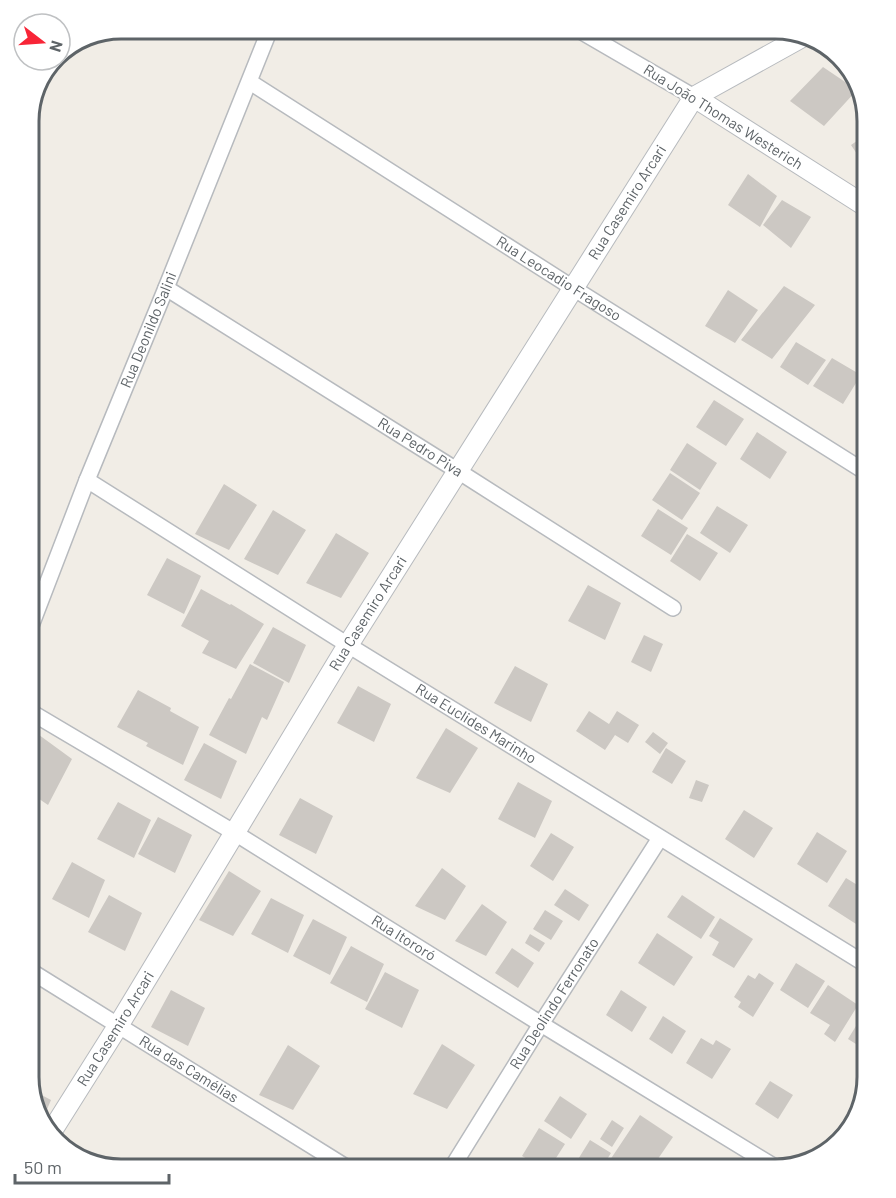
<svg xmlns="http://www.w3.org/2000/svg" width="896" height="1198" viewBox="0 0 896 1198" font-family="Barlow,sans-serif">
  <rect width="100%" height="100%" fill="#f1ede6"/>
  <path fill="#ccc8c3" d="M 823,67 L 857,90 L 824,126 L 790,101 Z
    M 867,134 L 867,169 L 851,145 Z
    M 748,174 L 777,196 L 760,227 L 728,205 Z
    M 782,200 L 811,217 L 791,248 L 763,225 Z
    M 784,286 L 815,305 L 772,359 L 741,340 Z
    M 728,290 L 758,310 L 735,343 L 705,326 Z
    M 796,342 L 826,360 L 808,385 L 780,367 Z
    M 832,358 L 861,375 L 843,404 L 813,386 Z
    M 867,373 L 867,387 L 861,383 Z
    M 714,400 L 744,419 L 726,446 L 696,427 Z
    M 757,432 L 787,452 L 770,479 L 740,459 Z
    M 687,443 L 717,463 L 700,490 L 670,470 Z
    M 670,473 L 700,493 L 682,520 L 652,500 Z
    M 224,484 L 257,505 L 229,550 L 195,534 Z
    M 717,506 L 748,525 L 730,553 L 700,533 Z
    M 658,509 L 688,528 L 671,555 L 641,536 Z
    M 273,510 L 306,530 L 278,575 L 244,559 Z
    M 336,533 L 369,553 L 341,598 L 306,583 Z
    M 687,534 L 718,553 L 700,581 L 670,561 Z
    M 167,558 L 201,576 L 184,614 L 147,595 Z
    M 588,585 L 621,603 L 605,640 L 568,621 Z
    M 201,589 L 230,605 L 231,604 L 264,624 L 236,669 L 202,653 L 209,641 L 181,626 Z
    M 273,627 L 306,645 L 289,683 L 253,663 Z
    M 644,635 L 663,644 L 651,672 L 631,662 Z
    M 250,664 L 284,682 L 267,720 L 262,717 L 246,754 L 209,735 L 229,698 L 231,699 Z
    M 515,666 L 548,684 L 531,722 L 494,703 Z
    M 358,686 L 391,704 L 374,742 L 337,723 Z
    M 138,690 L 171,708 L 170,711 L 199,727 L 183,765 L 146,746 L 148,743 L 117,727 Z
    M 589,711 L 609,724 L 617,711 L 639,725 L 628,743 L 615,735 L 605,750 L 576,731 Z
    M 446,728 L 478,748 L 450,793 L 416,778 Z
    M 35,732 L 72,759 L 48,805 L 29,792 L 29,744 Z
    M 653,732 L 668,743 L 660,754 L 645,742 Z
    M 204,743 L 237,761 L 221,799 L 184,780 Z
    M 666,748 L 686,761 L 672,784 L 652,772 Z
    M 696,780 L 709,785 L 702,802 L 689,798 Z
    M 518,782 L 552,801 L 535,838 L 498,819 Z
    M 300,798 L 333,816 L 316,854 L 279,835 Z
    M 118,802 L 151,820 L 134,858 L 97,839 Z
    M 744,810 L 773,828 L 754,858 L 725,839 Z
    M 158,817 L 192,835 L 175,873 L 138,854 Z
    M 817,832 L 847,851 L 827,883 L 797,864 Z
    M 551,833 L 574,847 L 553,881 L 530,866 Z
    M 72,862 L 105,880 L 89,918 L 52,899 Z
    M 442,868 L 466,886 L 445,920 L 415,906 Z
    M 229,871 L 261,891 L 233,936 L 199,920 Z
    M 846,878 L 867,891 L 867,931 L 828,906 Z
    M 565,889 L 589,905 L 579,921 L 554,905 Z
    M 109,895 L 142,913 L 125,951 L 88,932 Z
    M 682,895 L 715,917 L 701,939 L 667,917 Z
    M 271,898 L 304,915 L 288,953 L 251,934 Z
    M 482,904 L 507,922 L 486,956 L 455,941 Z
    M 545,910 L 563,921 L 551,940 L 533,929 Z
    M 720,918 L 753,939 L 734,968 L 712,955 L 719,942 L 709,936 Z
    M 313,919 L 347,937 L 330,975 L 293,956 Z
    M 657,933 L 693,957 L 674,986 L 638,963 Z
    M 530,934 L 545,943 L 539,952 L 525,943 Z
    M 351,946 L 384,964 L 367,1002 L 330,983 Z
    M 512,948 L 534,963 L 518,988 L 495,973 Z
    M 796,963 L 825,981 L 808,1008 L 780,990 Z
    M 385,972 L 419,990 L 402,1028 L 365,1009 Z
    M 759,973 L 774,983 L 753,1017 L 738,1007 L 741,1002 L 734,997 L 748,975 L 755,979 Z
    M 828,985 L 858,1005 L 835,1042 L 824,1034 L 830,1025 L 810,1013 Z
    M 171,990 L 205,1008 L 188,1046 L 151,1027 Z
    M 621,990 L 647,1007 L 632,1032 L 606,1015 Z
    M 867,1008 L 867,1051 L 848,1039 Z
    M 663,1016 L 686,1031 L 672,1054 L 649,1039 Z
    M 701,1038 L 713,1045 L 716,1040 L 731,1049 L 712,1079 L 686,1063 Z
    M 442,1044 L 475,1065 L 447,1109 L 413,1094 Z
    M 288,1045 L 320,1066 L 293,1110 L 259,1095 Z
    M 770,1081 L 793,1095 L 778,1119 L 755,1104 Z
    M 32,1090 L 51,1100 L 42,1121 Z
    M 560,1096 L 587,1114 L 571,1139 L 544,1121 Z
    M 858,1111 L 855,1123 L 841,1138 L 840,1138 Z
    M 640,1115 L 673,1137 L 651,1169 L 604,1169 Z
    M 612,1120 L 624,1128 L 612,1147 L 600,1139 Z
    M 539,1128 L 565,1144 L 549,1169 L 545,1169 L 522,1156 Z
    M 590,1140 L 611,1153 L 601,1169 L 572,1169 Z
    M 679,1162 L 689,1169 L 673,1169 Z
    M 519,1163 L 530,1169 L 515,1169 Z"/>
  <g fill="none" stroke-linecap="round" stroke-linejoin="round">
    <defs>
      <g id="minor">
        <path d="M 577,29 L 694,97"/>
        <path id="s1" d="M 250,82 L 573,288 L 867,473"/>
        <path id="s2" d="M 166,288 L 458,471 L 673,608"/>
        <path id="s3" d="M 87,480 L 348,645 L 867,965"/>
        <path id="s4" d="M 29,631 L 87,480 L 166,288 L 270,29"/>
        <path id="s5" d="M 29,711 L 235,833 L 541,1024 L 778,1169"/>
        <path id="s6" d="M 29,970 L 349,1169"/>
        <path id="s7" d="M 451,1169 L 541,1024 L 660,838"/>
      </g>
      <g id="tertiary">
        <path d="M 694,97 L 867,207"/>
        <path id="s8" d="M 50,1134 L 118,1026 L 348,645 L 694,97 L 804,36"/>
      </g>
    </defs>
    <use href="#minor" stroke="#b7babe" stroke-width="18"/>
    <use href="#tertiary" stroke="#b7babe" stroke-width="22"/>
    <use href="#minor" stroke="#fff" stroke-width="15"/>
    <use href="#tertiary" stroke="#fff" stroke-width="20"/>
  </g>
  <g text-anchor="middle" stroke-width="4.5" stroke-linejoin="round" paint-order="stroke">
    <g font-size="15" fill="#5e6468" stroke="#fff">
      <text transform="translate(723 117) rotate(32)" y="5">Rua João Thomas Westerich</text>
      <text dy="5" stroke="none"><textPath href="#s8" startOffset="1096">Rua Casemiro Arcari</textPath></text>
      <text dy="5" stroke="none"><textPath href="#s1" startOffset="366">Rua Leocadio Fragoso</textPath></text>
      <text dy="5" stroke="none"><textPath href="#s4" startOffset="324">Rua Deonildo Salini</textPath></text>
      <text dy="5" stroke="none"><textPath href="#s2" startOffset="300">Rua Pedro Piva</textPath></text>
      <text dy="5" stroke="none"><textPath href="#s8" startOffset="610">Rua Casemiro Arcari</textPath></text>
      <text dy="5" stroke="none"><textPath href="#s3" startOffset="459">Rua Euclides Marinho</textPath></text>
      <text dy="5" stroke="none"><textPath href="#s5" startOffset="438">Rua Itororó</textPath></text>
      <text dy="5" stroke="none"><textPath href="#s7" startOffset="195">Rua Deolindo Ferronato</textPath></text>
      <text dy="5" stroke="none"><textPath href="#s8" startOffset="124">Rua Casemiro Arcari</textPath></text>
      <text dy="5" stroke="none"><textPath href="#s6" startOffset="188">Rua das Camélias</textPath></text>
    </g>
  </g>
  <path d="M0 0H896V1198H0ZM121 39H775A82 82 0 0 1 857 121V1077A82 82 0 0 1 775 1159H121A82 82 0 0 1 39 1077V121A82 82 0 0 1 121 39Z" fill="#fff" fill-rule="evenodd"/>
  <path fill="none" stroke="#5e6468" stroke-width="3" d="M121 39H775A82 82 0 0 1 857 121V1077A82 82 0 0 1 775 1159H121A82 82 0 0 1 39 1077V121A82 82 0 0 1 121 39Z"/>
  <g transform="translate(42 42) rotate(107)"><circle r="28" fill="#ffffff" stroke="#bfc1c3" stroke-width="1.5"/>
  <path d="M0-4.5L10 22L0 15L-10 22Z" fill="#f82537"/>
  <text y="-9" font-size="16" font-weight="bold" text-anchor="middle" fill="#5e6468">N</text>
  </g>
  <path d="M15 1174v9h154v-9" fill="none" stroke="#5e6468" stroke-width="3"/>
  <text x="24" y="1174" font-size="18" fill="#5e6468" stroke="#ffffff" stroke-width="4.5" paint-order="stroke">50 m</text>
</svg>
